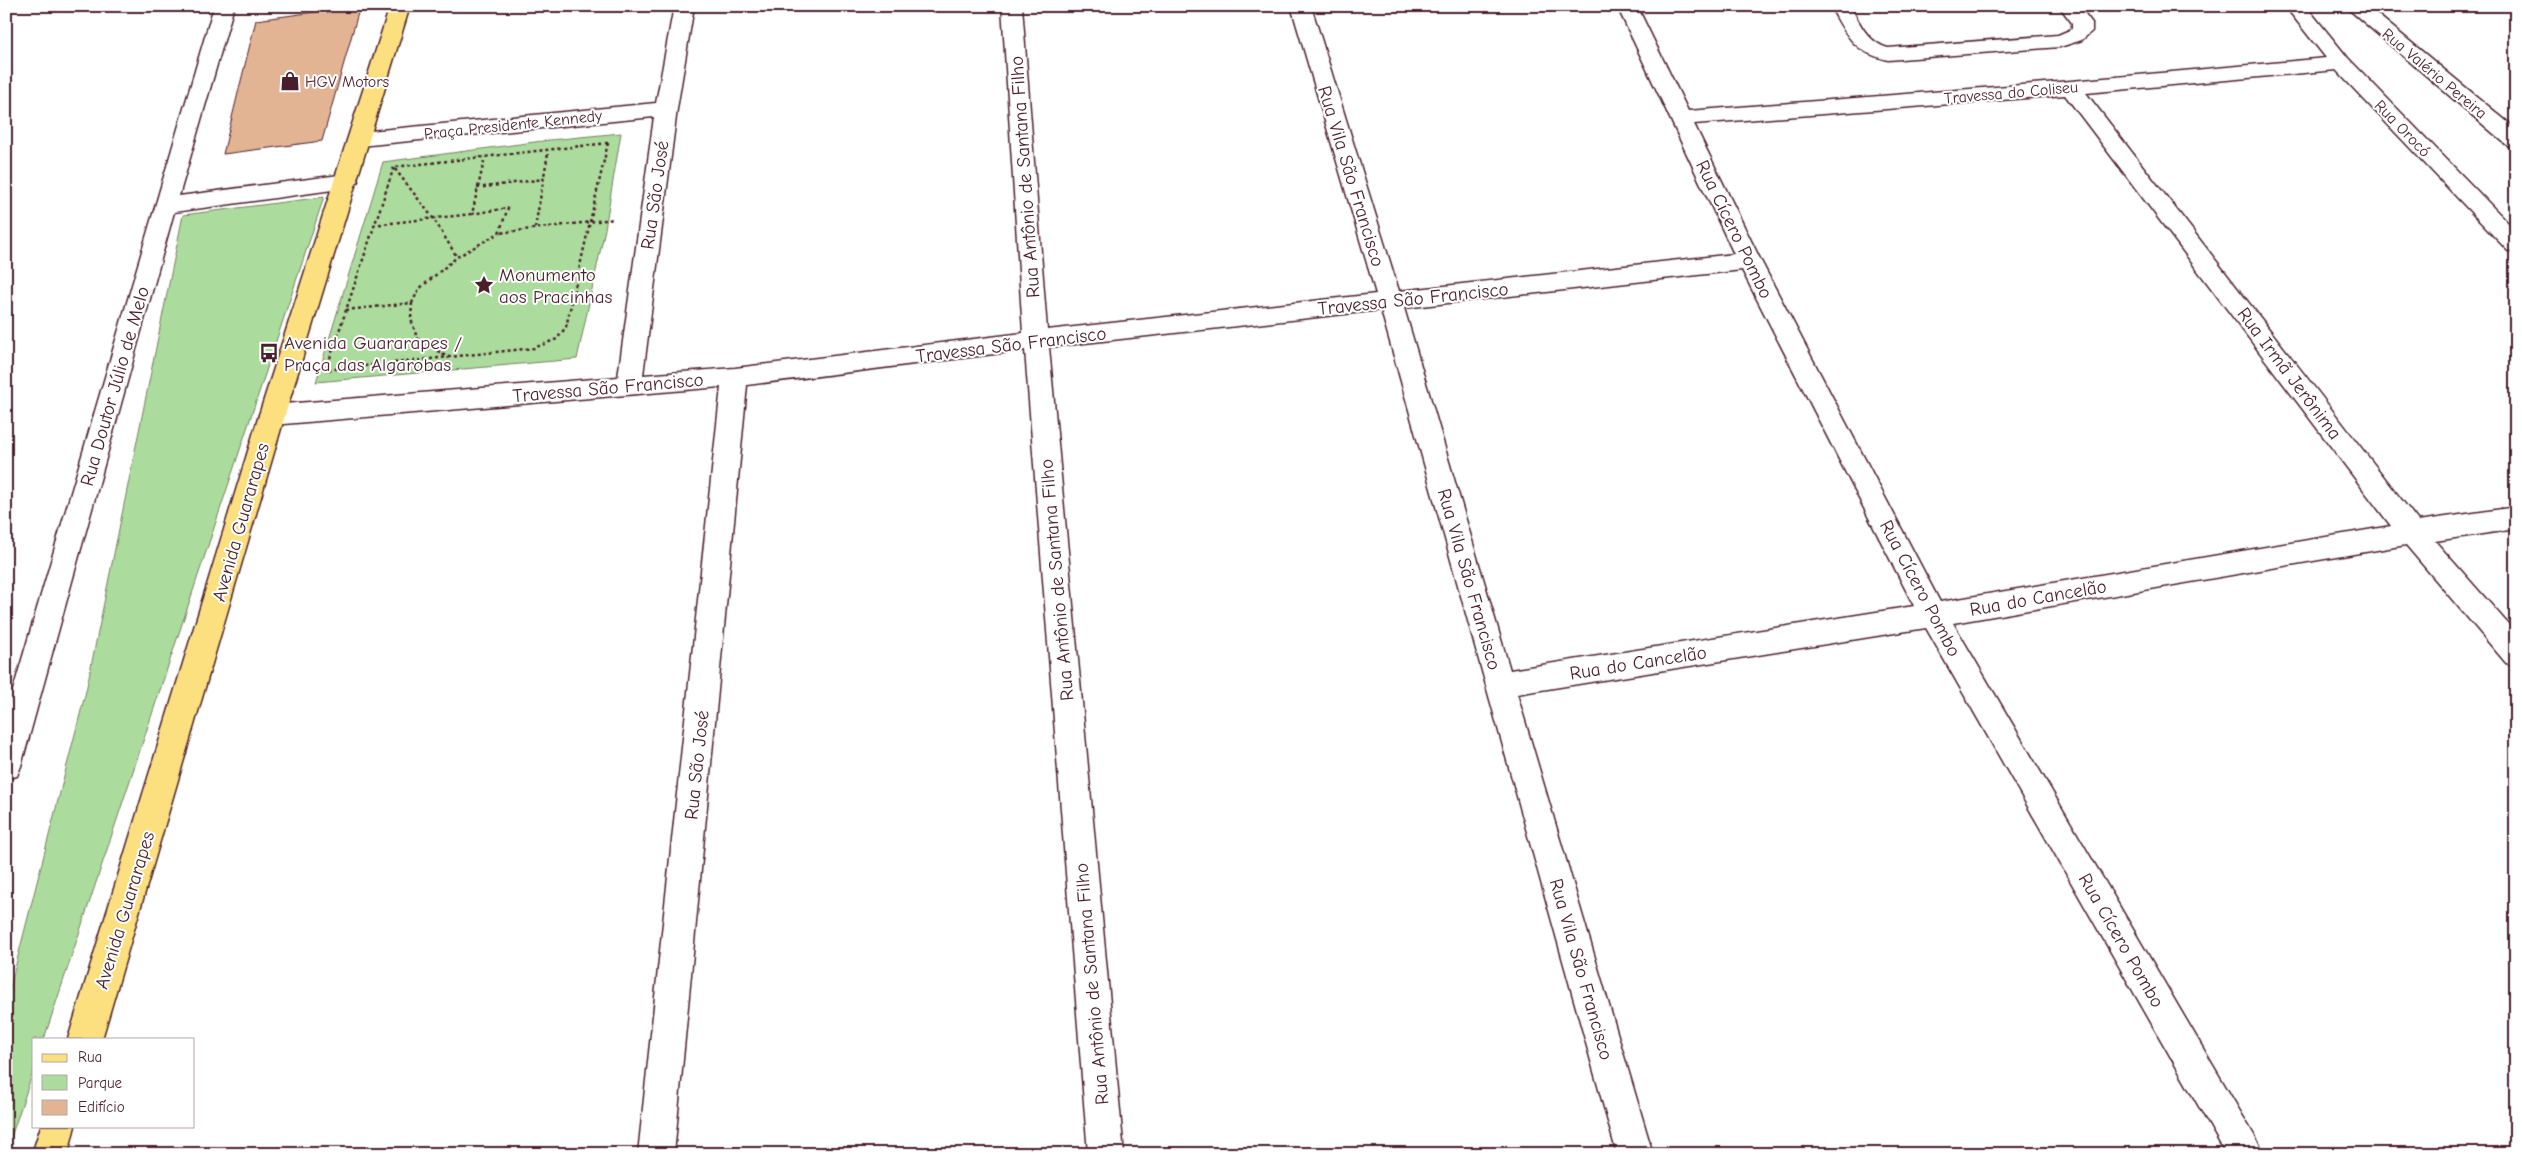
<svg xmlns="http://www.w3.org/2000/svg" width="2522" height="1160" viewBox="0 0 2522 1160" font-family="'Comic Neue',sans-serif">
  <rect width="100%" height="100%" fill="#fff"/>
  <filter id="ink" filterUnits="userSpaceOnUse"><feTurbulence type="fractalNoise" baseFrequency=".02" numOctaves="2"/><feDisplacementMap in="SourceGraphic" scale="10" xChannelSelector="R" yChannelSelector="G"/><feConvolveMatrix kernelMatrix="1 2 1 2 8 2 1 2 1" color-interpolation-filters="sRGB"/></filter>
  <g filter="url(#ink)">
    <path fill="#abdc9d" stroke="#7a7e64" d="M 621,133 L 605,229 L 577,359 L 316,382 L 383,162 L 550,140 Z
      M 324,197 L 44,1039 L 34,1039 L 34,1069 L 6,1152 L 6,1003 L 86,691 L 183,215 Z"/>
    <path fill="#e3b493" stroke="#4a1f2b" d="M 360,6 L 322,141 L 223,154 L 256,20 Z"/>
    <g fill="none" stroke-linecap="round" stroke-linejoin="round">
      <defs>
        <path id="minor" d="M 214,6 L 234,6 L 179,196 L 347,174 L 355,176 L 358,181 L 355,186 L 347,188 L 174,212 L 21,766 L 17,776 L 6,779 L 6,714 Z
          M 674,6 L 694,6 L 677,109 L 643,375 L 735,368 L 1023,333 L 1002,6 L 1022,6 L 1047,330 L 1376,294 L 1291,6 L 1311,6 L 1399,291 L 1734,254 L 1617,6 L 1637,6 L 1688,111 L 2071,81 L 2326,58 L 2285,6 L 2306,6 L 2348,58 L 2516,231 L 2516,253 L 2508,251 L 2336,70 L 2086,93 L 2418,521 L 2516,507 L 2516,529 L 2435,541 L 2516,633 L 2516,666 L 2506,663 L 2406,545 L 1953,623 L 2258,1142 L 2264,1154 L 2226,1154 L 1926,628 L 1517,694 L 1653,1154 L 1617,1154 L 1381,310 L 1049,347 L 1124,1154 L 1088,1154 L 1025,350 L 747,385 L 674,1154 L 638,1154 L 721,387 L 272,425 L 263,422 L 259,415 L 263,408 L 272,405 L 618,377 L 654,117 L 360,146 L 352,144 L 349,139 L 352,134 L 360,132 L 656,103 ZM 2065,95 L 2391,526 L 1940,602 L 1761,261 L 1694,124 ZM 1742,270 L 1914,606 L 1510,670 L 1404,308 Z
          M 1830,6 L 1850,6 C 1860,23 1867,42 1888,48 L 2058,35 L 2072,29 L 2072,23 L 2059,6 L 2079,6 L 2092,23 L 2092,31 L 2082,40 L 2060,47 L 1888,60 C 1853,52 1847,36 1830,6 Z
          M 2345,6 L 2367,6 L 2516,129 L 2516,148 L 2508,146 Z"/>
        <path id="major" d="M 390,6 L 410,6 L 285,415 L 102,1039 L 68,1039 L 259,415 Z
          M 41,1126 L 75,1126 L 68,1154 L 32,1154 Z"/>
      </defs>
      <use href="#minor" stroke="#4a1f2b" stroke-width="3"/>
      <use href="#major" stroke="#4a1f2b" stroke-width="3"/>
      <path stroke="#4a1f2b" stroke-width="2.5" stroke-dasharray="3 3" stroke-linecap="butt" d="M 608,143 L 566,327 L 557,339 L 534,348 L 326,370 L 394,167 Z
        M 484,161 L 472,214 L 508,208 L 499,233 L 614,219
        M 395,169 L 433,218 L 457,257 L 499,233
        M 477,188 L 544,179
        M 373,225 L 472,214
        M 535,228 L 548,153
        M 412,303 L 411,319 L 417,338 L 449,358
        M 346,310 L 412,303 L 419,289 L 457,257"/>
      <use href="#minor" fill="#fff" fill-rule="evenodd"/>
      <use href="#major" fill="#fce080" fill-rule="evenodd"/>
    </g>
  </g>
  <defs>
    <symbol id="shop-bare" viewBox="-9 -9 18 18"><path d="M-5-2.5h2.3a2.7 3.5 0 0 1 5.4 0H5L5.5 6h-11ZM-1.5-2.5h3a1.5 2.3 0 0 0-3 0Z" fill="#4a1f2b" stroke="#fff" stroke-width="2.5" paint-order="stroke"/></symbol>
    <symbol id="sight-bare" viewBox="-9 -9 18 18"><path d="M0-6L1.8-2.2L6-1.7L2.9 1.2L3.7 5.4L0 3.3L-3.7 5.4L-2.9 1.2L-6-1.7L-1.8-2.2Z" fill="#4a1f2b" stroke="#fff" stroke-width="2.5" paint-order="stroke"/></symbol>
    <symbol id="bus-bare" viewBox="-9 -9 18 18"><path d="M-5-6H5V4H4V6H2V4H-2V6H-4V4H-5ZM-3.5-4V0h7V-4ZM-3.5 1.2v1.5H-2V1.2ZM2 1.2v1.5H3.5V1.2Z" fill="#4a1f2b" stroke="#fff" stroke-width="2.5" paint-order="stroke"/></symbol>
  </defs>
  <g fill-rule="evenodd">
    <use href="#shop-bare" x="276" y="67" width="28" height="28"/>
    <use href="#sight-bare" x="470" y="271" width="28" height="28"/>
    <use href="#bus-bare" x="255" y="339" width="28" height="28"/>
  </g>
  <g text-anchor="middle" stroke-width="4" stroke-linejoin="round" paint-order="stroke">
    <g font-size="16" fill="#4a1f2b" stroke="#fff">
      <text transform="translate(2435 73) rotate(40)" y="6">Rua Valério Pereira</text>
      <text transform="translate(2011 92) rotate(-5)" y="6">Travessa do Coliseu</text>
      <text transform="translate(513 124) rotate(-6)" y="6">Praça Presidente Kennedy</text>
      <text transform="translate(2403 128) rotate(46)" y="6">Rua Orocó</text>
    </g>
    <g font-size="16" fill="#4a1f2b" stroke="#fff" text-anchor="start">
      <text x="305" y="87">HGV Motors</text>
    </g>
    <g font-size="19" fill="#4a1f2b" stroke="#fff">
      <text transform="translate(1352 176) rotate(73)" y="7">Rua Vila São Francisco</text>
      <text transform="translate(1024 177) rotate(-94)" y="7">Rua Antônio de Santana Filho</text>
      <text transform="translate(654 195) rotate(-82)" y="7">Rua São José</text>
      <text transform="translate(1735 229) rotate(64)" y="7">Rua Cícero Pombo</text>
      <text transform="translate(1413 298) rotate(-6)" y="7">Travessa São Francisco</text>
      <text transform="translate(1011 344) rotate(-7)" y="7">Travessa São Francisco</text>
      <text transform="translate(2290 373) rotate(53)" y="7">Rua Irmã Jerônima</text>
      <text transform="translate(114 386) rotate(-74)" y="7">Rua Doutor Júlio de Melo</text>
      <text transform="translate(608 387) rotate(-5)" y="7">Travessa São Francisco</text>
      <text transform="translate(240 522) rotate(-74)" y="7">Avenida Guararapes</text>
      <text transform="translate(1470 579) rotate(74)" y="7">Rua Vila São Francisco</text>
      <text transform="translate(1056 580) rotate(-95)" y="7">Rua Antônio de Santana Filho</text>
      <text transform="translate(1921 588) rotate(62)" y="7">Rua Cícero Pombo</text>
      <text transform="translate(2038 597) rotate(-10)" y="7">Rua do Cancelão</text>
      <text transform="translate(1638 662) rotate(-9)" y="7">Rua do Cancelão</text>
      <text transform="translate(696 765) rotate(-84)" y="7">Rua São José</text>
      <text transform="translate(124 910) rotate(-73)" y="7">Avenida Guararapes</text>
      <text transform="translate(2122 940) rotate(60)" y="7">Rua Cícero Pombo</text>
      <text transform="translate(1582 969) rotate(74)" y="7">Rua Vila São Francisco</text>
      <text transform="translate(1091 984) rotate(-95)" y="7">Rua Antônio de Santana Filho</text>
    </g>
    <g font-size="19" fill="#4a1f2b" stroke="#fff" text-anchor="start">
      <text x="499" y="281">Monumento<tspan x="499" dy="22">aos Pracinhas</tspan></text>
      <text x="284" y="349">Avenida Guararapes /<tspan x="284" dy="22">Praça das Algarobas</tspan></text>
    </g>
  </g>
  <rect width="2522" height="1160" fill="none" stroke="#fff" stroke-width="25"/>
  <rect x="12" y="12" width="2497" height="1135" fill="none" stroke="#4a1f2b" stroke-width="2" filter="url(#ink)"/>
  <rect x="32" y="1038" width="162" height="90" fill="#ffffff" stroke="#b7a5aa"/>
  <rect x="42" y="1054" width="25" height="8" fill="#fce080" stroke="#b7a5aa"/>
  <text x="78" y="1062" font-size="15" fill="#4a1f2b">Rua</text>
  <rect x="42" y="1075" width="25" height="15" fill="#abdc9d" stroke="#b7a5aa"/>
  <text x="78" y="1088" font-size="15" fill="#4a1f2b">Parque</text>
  <rect x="42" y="1100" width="25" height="15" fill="#e3b493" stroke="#b7a5aa"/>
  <text x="78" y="1112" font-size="15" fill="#4a1f2b">Edifício</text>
</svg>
